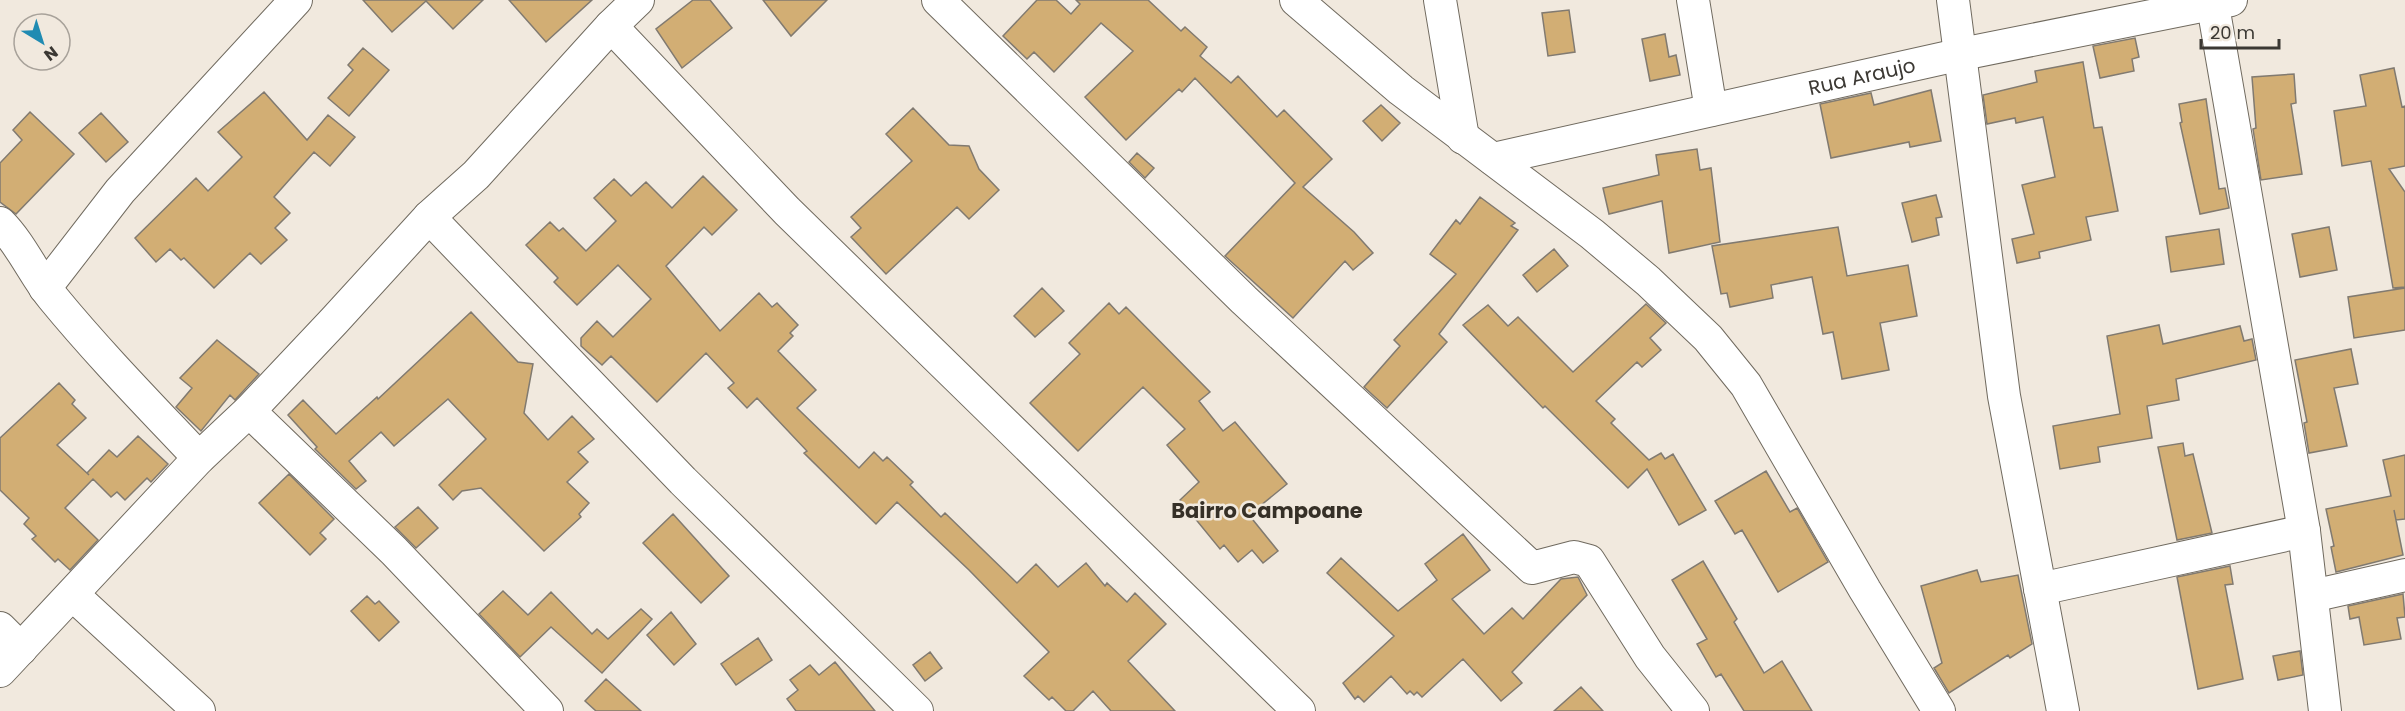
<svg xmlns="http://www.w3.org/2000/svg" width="2405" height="711" viewBox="0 0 2405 711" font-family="Poppins,sans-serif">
  <rect width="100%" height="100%" fill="#f1e9de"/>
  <path fill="#d2ae74" stroke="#817a70" stroke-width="1.5" d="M 363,0 L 483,0 L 453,29 L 426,1 L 392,32 Z
    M 509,0 L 592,0 L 546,42 Z
    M 693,0 L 710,0 L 732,28 L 682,68 L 656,29 Z
    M 763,0 L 827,0 L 791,36 Z
    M 1037,0 L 1056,0 L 1071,14 L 1080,4 L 1076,0 L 1148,0 L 1181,31 L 1185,27 L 1207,47 L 1200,56 L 1231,83 L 1238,76 L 1277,117 L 1284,110 L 1332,159 L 1303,187 L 1354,232 L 1373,253 L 1353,270 L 1345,261 L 1293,318 L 1225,256 L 1295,183 L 1195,78 L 1182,92 L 1179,89 L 1126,140 L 1085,97 L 1133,51 L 1101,23 L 1054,72 L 1034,52 L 1027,59 L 1003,36 Z
    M 1569,10 L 1575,52 L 1548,56 L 1542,13 Z
    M 1665,34 L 1669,57 L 1676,55 L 1680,75 L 1650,81 L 1642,39 Z
    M 2135,38 L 2139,57 L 2132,59 L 2134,71 L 2100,78 L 2093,46 Z
    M 363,48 L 389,70 L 349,116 L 328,98 L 353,70 L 348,65 Z
    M 2083,62 L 2094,128 L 2102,127 L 2118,211 L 2086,217 L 2091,240 L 2039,252 L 2040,258 L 2017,263 L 2012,239 L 2034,234 L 2022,185 L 2055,177 L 2043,117 L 2016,123 L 2015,118 L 1987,124 L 1983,95 L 2037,82 L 2035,71 Z
    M 2394,68 L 2402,107 L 2405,106 L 2405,166 L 2389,169 L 2405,192 L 2405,287 L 2393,288 L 2371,161 L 2342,166 L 2334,111 L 2366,106 L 2360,75 Z
    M 2294,74 L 2296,103 L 2291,104 L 2302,174 L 2261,180 L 2253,129 L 2256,128 L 2252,77 Z
    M 1931,90 L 1941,141 L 1910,147 L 1909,142 L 1831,158 L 1820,104 L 1871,93 L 1874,105 Z
    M 264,92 L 307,140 L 328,115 L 355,137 L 330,166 L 314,152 L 274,197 L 290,213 L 275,228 L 287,240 L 261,264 L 250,253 L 214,288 L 184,258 L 181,260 L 170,249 L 156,262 L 135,238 L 196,178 L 208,191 L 242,157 L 218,132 Z
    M 2206,99 L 2219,189 L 2225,188 L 2229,208 L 2200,214 L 2180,123 L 2182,122 L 2179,104 Z
    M 1381,105 L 1400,123 L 1382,141 L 1363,121 Z
    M 913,108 L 949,145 L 969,146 L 979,169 L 999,190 L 969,219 L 957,207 L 886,274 L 851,237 L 861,228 L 851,217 L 912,161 L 886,134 Z
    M 30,112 L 74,154 L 16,214 L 0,202 L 0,163 L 22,140 L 13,130 Z
    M 101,113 L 128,142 L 106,162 L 79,133 Z
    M 1697,149 L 1700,170 L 1711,168 L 1720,242 L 1669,253 L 1662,201 L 1609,214 L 1603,188 L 1659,175 L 1656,155 Z
    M 1137,153 L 1154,168 L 1145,178 L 1129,162 Z
    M 703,176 L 737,210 L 712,235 L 704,227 L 666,266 L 720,331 L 759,293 L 772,307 L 777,303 L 798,325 L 790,333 L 793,336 L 778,351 L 816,390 L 797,408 L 859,468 L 874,452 L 883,461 L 887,457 L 913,482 L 910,485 L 941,517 L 945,513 L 1017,583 L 1036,564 L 1058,587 L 1086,563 L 1105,586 L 1107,583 L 1127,602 L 1135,593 L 1166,624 L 1128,661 L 1175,711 L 1111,711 L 1093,691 L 1073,711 L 1066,711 L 1052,697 L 1049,700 L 1024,676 L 1049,652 L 969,570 L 897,502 L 876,524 L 804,453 L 807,451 L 757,398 L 747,408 L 728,388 L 734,383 L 706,353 L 657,402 L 611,356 L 602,365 L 581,346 L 581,338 L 597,321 L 613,337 L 651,299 L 618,265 L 577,305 L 554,282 L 558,278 L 526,245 L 550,222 L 559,231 L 563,228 L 586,251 L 616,221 L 594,198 L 614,179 L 631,196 L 646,182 L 672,208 Z
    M 1936,195 L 1942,217 L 1936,218 L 1939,235 L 1912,242 L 1902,203 Z
    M 1480,197 L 1515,223 L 1511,226 L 1518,230 L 1439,334 L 1447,342 L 1387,408 L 1364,387 L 1400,346 L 1394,340 L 1456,274 L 1430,254 L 1456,220 L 1460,224 Z
    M 1838,227 L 1847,276 L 1908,265 L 1917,316 L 1880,323 L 1889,370 L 1842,379 L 1833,332 L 1823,334 L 1812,277 L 1771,285 L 1773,298 L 1730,307 L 1727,293 L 1721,294 L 1712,246 Z
    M 2329,227 L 2337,270 L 2300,277 L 2292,234 Z
    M 2219,229 L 2224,264 L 2171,272 L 2166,237 Z
    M 1554,249 L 1568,266 L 1537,292 L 1523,275 Z
    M 1042,288 L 1064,311 L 1035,337 L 1014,316 Z
    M 2405,288 L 2405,330 L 2354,338 L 2348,297 Z
    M 1109,303 L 1119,314 L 1126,307 L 1210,392 L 1199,401 L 1223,431 L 1235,422 L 1287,484 L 1249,515 L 1278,551 L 1263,563 L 1252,550 L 1238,562 L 1224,545 L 1220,549 L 1180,500 L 1199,482 L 1167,445 L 1185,429 L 1143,387 L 1078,451 L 1030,403 L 1080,354 L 1069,343 Z
    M 1646,304 L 1666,323 L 1650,338 L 1661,350 L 1642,367 L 1637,362 L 1596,401 L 1615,419 L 1611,423 L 1649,460 L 1661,453 L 1665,459 L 1673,454 L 1706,510 L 1679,525 L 1647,469 L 1628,488 L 1545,406 L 1543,408 L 1463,325 L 1488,305 L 1508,326 L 1518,317 L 1573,372 Z
    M 471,312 L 518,362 L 533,364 L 524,413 L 548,440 L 572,416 L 594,439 L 578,452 L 588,462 L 567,482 L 589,503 L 579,514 L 581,517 L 544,551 L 481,488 L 462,491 L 453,500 L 439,485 L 486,439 L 448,399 L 394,446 L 381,432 L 349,461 L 366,481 L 356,489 L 315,449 L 317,447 L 288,415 L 303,400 L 336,434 L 377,397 L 378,399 Z
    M 2159,325 L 2163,344 L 2240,326 L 2244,341 L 2252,339 L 2256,360 L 2176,379 L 2179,400 L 2147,406 L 2152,438 L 2098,447 L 2100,462 L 2060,469 L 2053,426 L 2120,414 L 2107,336 Z
    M 217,340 L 259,374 L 235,400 L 230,395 L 201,431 L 176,407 L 192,388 L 180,378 Z
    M 2351,349 L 2358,384 L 2334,388 L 2347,446 L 2309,453 L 2304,423 L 2307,422 L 2295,360 Z
    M 59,383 L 75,400 L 72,404 L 86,418 L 57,445 L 89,475 L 87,473 L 109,450 L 117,457 L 138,436 L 168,464 L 151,482 L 147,478 L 125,500 L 117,492 L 111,497 L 93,479 L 65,508 L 98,540 L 70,570 L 58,559 L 55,562 L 32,539 L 36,536 L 24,524 L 29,518 L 0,490 L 0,438 Z
    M 2183,443 L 2185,456 L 2193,454 L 2212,533 L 2177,540 L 2158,447 Z
    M 2405,455 L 2405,519 L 2396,520 L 2394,510 L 2403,555 L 2336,572 L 2331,547 L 2334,546 L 2326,509 L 2391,496 L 2383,460 Z
    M 1766,471 L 1790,512 L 1797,508 L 1828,562 L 1778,592 L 1742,530 L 1735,534 L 1715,501 Z
    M 289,474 L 334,519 L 320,533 L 326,539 L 310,555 L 259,503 Z
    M 418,507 L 438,528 L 416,548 L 395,527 Z
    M 673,514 L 729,576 L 701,603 L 643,543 Z
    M 1463,534 L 1490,570 L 1452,599 L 1484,634 L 1512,608 L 1523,619 L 1561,579 L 1578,577 L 1587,595 L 1512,672 L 1522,683 L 1501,701 L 1463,659 L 1422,697 L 1417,692 L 1414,695 L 1410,691 L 1407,694 L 1391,676 L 1364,702 L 1358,696 L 1355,699 L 1343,683 L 1394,636 L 1327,573 L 1341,558 L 1398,611 L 1437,580 L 1425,564 Z
    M 1703,561 L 1737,619 L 1734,622 L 1764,673 L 1782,661 L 1812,711 L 1744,711 L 1721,674 L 1716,677 L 1697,644 L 1707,639 L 1672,580 Z
    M 2230,566 L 2233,584 L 2225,585 L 2243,679 L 2198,689 L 2177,577 Z
    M 1977,570 L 1981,582 L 2018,575 L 2032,644 L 2010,658 L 2008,655 L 1949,693 L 1934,668 L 1942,663 L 1921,586 Z
    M 503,591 L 528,615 L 551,592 L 592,634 L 597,629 L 608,639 L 641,609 L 652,619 L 602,673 L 551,627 L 520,657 L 479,614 Z
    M 2403,594 L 2405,617 L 2397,618 L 2401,639 L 2364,645 L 2359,617 L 2350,619 L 2348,606 Z
    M 367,596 L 375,604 L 379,601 L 399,622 L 379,641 L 351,611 Z
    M 671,612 L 696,644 L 674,665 L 647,635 Z
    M 758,638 L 772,660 L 736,685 L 721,664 Z
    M 2300,651 L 2303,675 L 2278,680 L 2273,656 Z
    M 930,652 L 942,668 L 925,681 L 913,665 Z
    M 835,662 L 875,711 L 796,711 L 787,699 L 798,690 L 790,680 L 810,665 L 819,675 Z
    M 606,679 L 641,711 L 596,711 L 585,701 Z
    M 1581,687 L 1603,711 L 1554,711 Z"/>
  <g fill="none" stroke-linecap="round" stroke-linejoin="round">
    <defs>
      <g id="minor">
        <path d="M 938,0 L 1244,300 L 1532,568 L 1574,557 L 1589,561 L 1650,657 L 1693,711"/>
        <path d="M 1296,0 L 1401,90 L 1592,234 L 1648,281 L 1708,338 L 1746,385 L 1865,590 L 1939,711"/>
        <path d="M 1440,0 L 1463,138"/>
        <path d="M 1693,0 L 1711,110"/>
        <path d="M 1953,0 L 2004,396 L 2063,711"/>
        <path d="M 2212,0 L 2304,531 L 2325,711"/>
        <path d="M 611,26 L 787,211 L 1299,711"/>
        <path id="s1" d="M 1493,159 L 1962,54 L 2231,0"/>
        <path d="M 429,217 L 683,481 L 917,711"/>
        <path d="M 0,223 C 22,245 34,275 53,298 C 99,354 150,406 199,458"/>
        <path d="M 45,288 L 120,191 L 296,0"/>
        <path d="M 249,411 L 394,551 L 547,711"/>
        <path d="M 2040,589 L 2304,531"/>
        <path d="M 73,595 L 199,711"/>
        <path d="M 2312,596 L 2405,575"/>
        <path d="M 0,628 L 21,649"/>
        <path d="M 0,671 L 199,458 L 249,411 L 334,321 L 429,217 L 476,175 L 611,26 L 638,0"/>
      </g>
    </defs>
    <use href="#minor" stroke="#706a5f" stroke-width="34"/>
    <use href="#minor" stroke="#fff" stroke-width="32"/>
  </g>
  <g text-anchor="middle" stroke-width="5" stroke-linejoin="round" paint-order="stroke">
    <g font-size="20" fill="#3b3833" stroke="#f1e9de">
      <text dy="7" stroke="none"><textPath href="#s1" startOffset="378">Rua Araujo</textPath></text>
    </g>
    <g font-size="21" font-weight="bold" fill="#363027" stroke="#f1e9de">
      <text x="1267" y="518">Bairro Campoane</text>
    </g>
  </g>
  <g transform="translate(42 42) rotate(142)"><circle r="28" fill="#f1e9de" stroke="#a8a29a" stroke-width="1.5"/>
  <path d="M0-4.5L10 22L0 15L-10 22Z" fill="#208bb2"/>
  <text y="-9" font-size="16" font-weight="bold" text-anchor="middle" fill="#3b3833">N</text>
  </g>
  <path d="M2201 39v9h78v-9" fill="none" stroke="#3b3833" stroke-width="3"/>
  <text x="2210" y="39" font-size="18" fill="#3b3833" stroke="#f1e9de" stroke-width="4.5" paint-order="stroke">20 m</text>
</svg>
